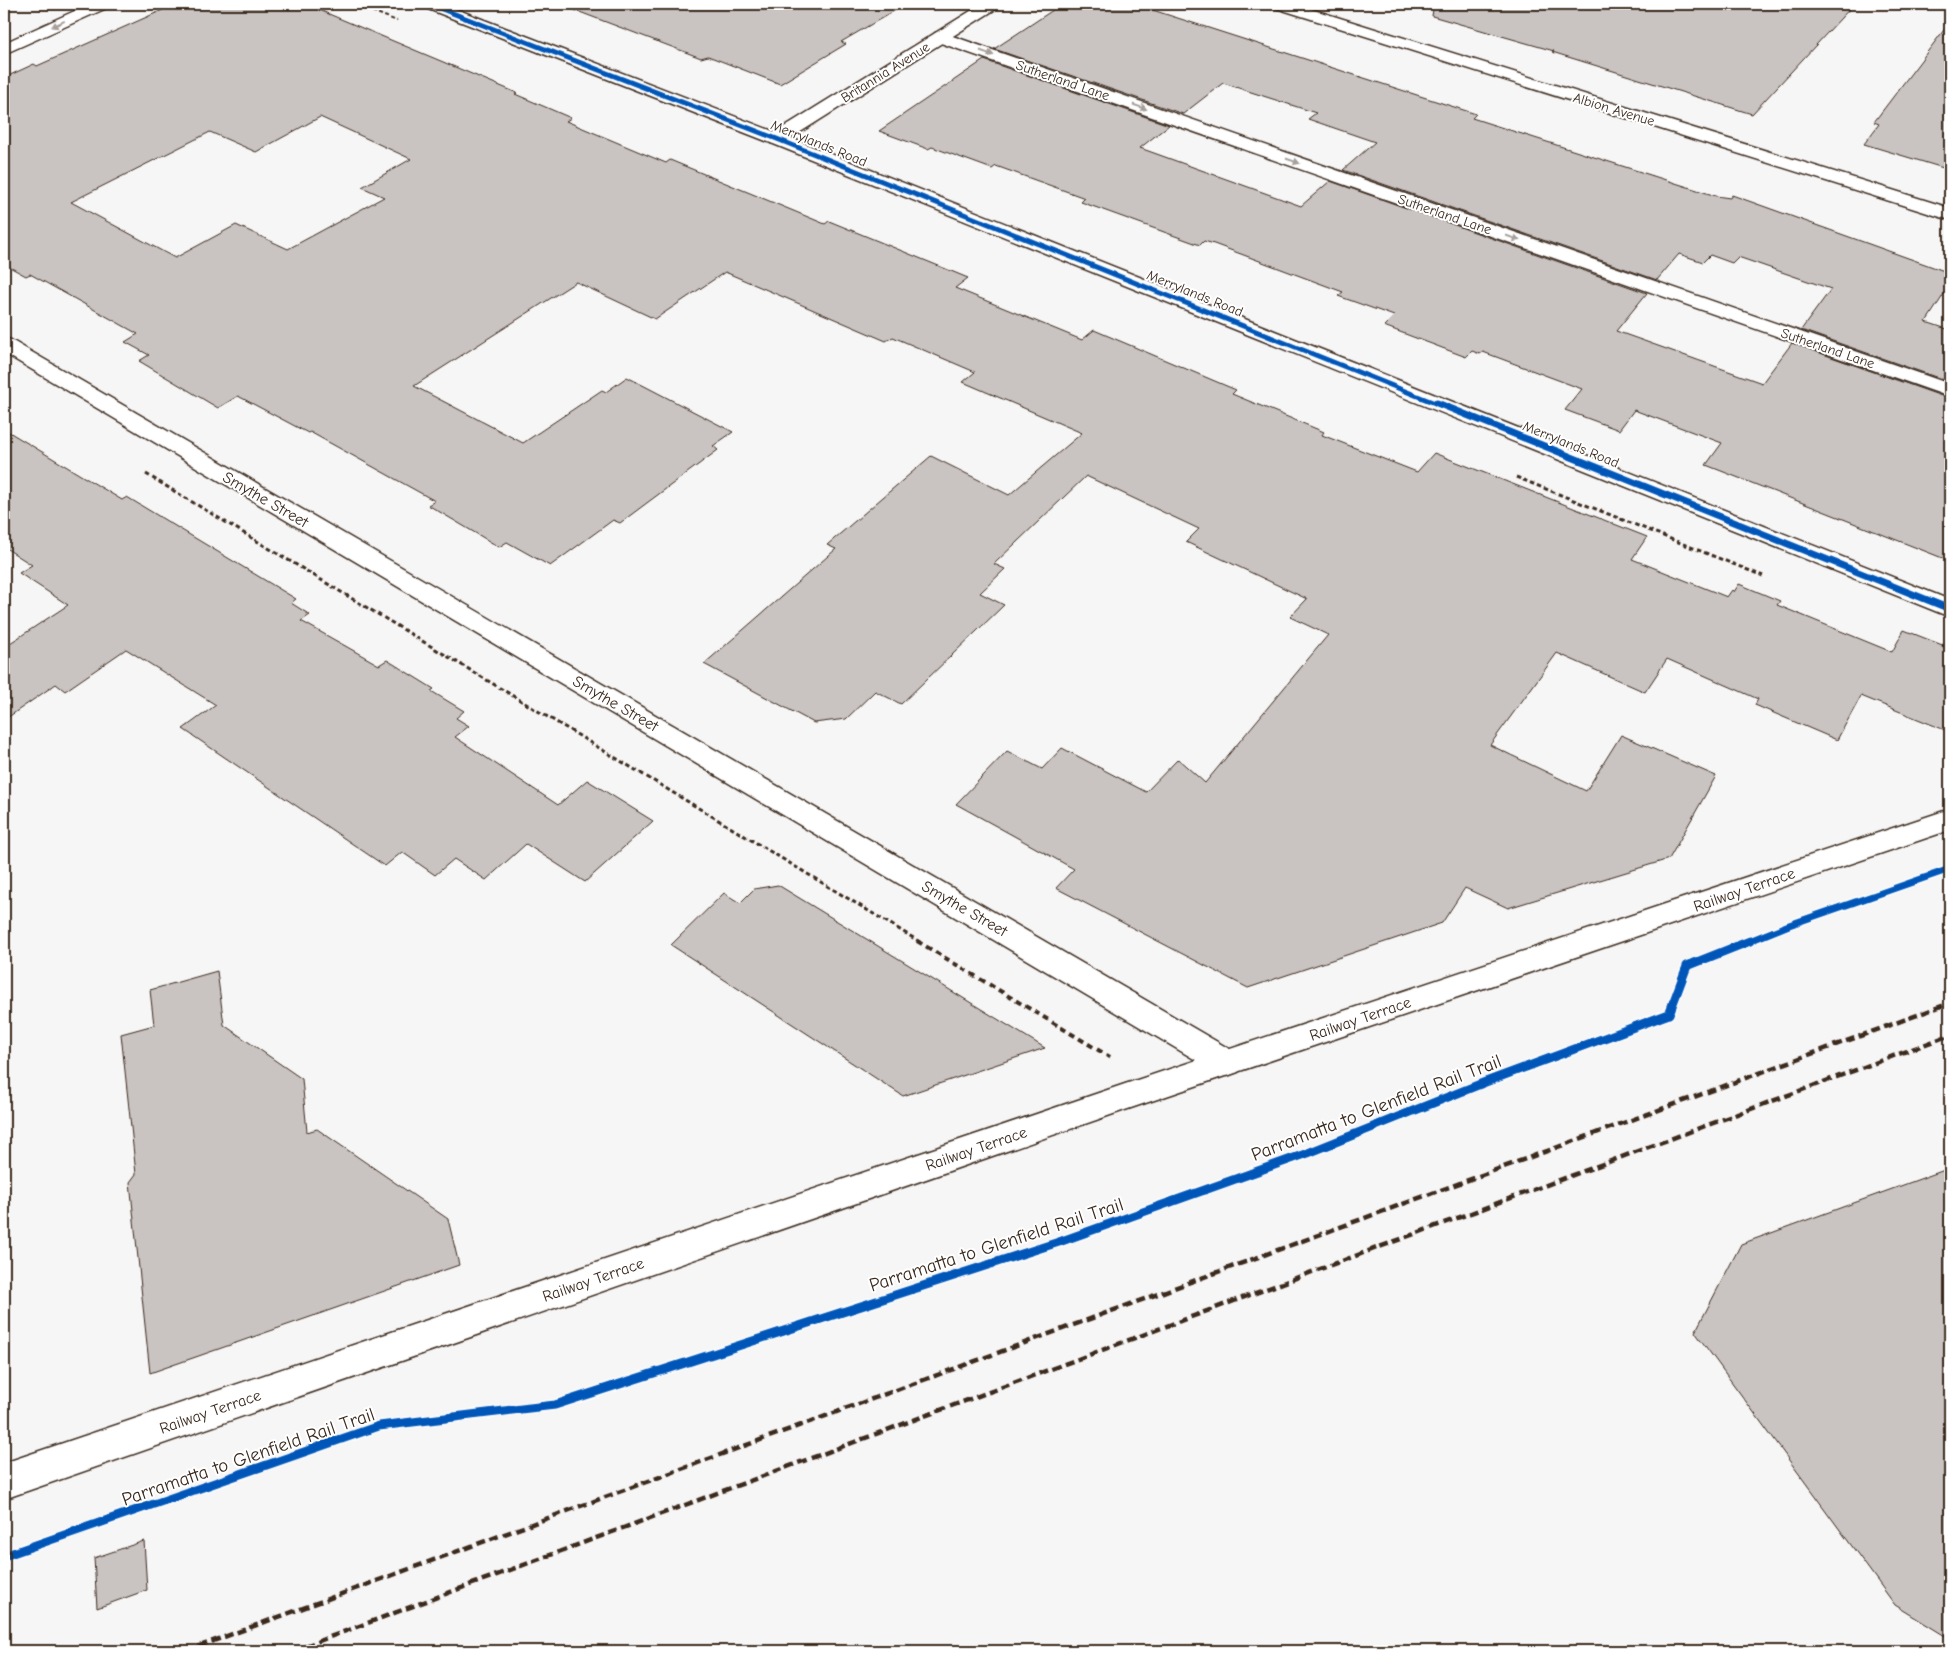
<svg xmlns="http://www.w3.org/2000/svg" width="1954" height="1655" viewBox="0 0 1954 1655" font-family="'Comic Neue',sans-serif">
  <rect width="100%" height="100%" fill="#f7f6f6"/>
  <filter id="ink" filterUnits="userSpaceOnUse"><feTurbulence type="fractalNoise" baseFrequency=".02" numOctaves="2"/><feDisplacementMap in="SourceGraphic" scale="10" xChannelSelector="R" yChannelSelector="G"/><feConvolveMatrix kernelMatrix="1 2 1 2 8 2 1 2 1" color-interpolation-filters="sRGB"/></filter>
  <g filter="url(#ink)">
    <path fill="#c9c3c1" stroke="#3b2a1e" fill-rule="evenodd" d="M 176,4 L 305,4 L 517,93 L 515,94 L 571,118 L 566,121 L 666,163 L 670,160 L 825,224 L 829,221 L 968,278 L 955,288 L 1082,340 L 1094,330 L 1236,390 L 1232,394 L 1324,432 L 1322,435 L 1417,472 L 1434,453 L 1647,537 L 1632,559 L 1727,597 L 1732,590 L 1734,592 L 1739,584 L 1780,601 L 1777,605 L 1892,652 L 1904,630 L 1950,648 L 1950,732 L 1861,696 L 1837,740 L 1755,705 L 1758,699 L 1667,659 L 1645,692 L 1557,653 L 1490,745 L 1586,791 L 1621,735 L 1716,776 L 1669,859 L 1508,908 L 1465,888 L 1442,923 L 1248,988 L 1056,888 L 1074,869 L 956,804 L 1007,751 L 1042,769 L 1062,748 L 1146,792 L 1178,759 L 1205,783 L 1328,635 L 1290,617 L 1307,599 L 1186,542 L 1199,529 L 1086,476 L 994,564 L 1005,569 L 980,593 L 1004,605 L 901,704 L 875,691 L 846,719 L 814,723 L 704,664 L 836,549 L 827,545 L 931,456 L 1009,495 L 1082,433 L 963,382 L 975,372 L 893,337 L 886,341 L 725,272 L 655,319 L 576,282 L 414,386 L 523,443 L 602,390 L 606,392 L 627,377 L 733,432 L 713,446 L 718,450 L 620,523 L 613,520 L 550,566 L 507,542 L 499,547 L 428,505 L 435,501 L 310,432 L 308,433 L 238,396 L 218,408 L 139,361 L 149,355 L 125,342 L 138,334 L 30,274 L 26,276 L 4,264 L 4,76 L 8,76 L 34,64 L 37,66 ZM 320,117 L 411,159 L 362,187 L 384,197 L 288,249 L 236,225 L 175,258 L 71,202 L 210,132 L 256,152 Z
      M 569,4 L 906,4 L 841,42 L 846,44 L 780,84 L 708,56 L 701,58 L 569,8 Z
      M 1062,4 L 1086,10 L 1095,4 L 1134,4 L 1476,114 L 1472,118 L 1716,196 L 1730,198 L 1732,195 L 1950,273 L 1950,285 L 1926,322 L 1950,330 L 1950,382 L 1801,330 L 1831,289 L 1738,257 L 1732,263 L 1710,255 L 1703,262 L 1679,254 L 1657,280 L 1343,170 L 1375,142 L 1308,119 L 1316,113 L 1223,83 L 1183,114 L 994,49 Z
      M 1434,4 L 1854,4 L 1752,114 L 1552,52 L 1554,51 L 1432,16 Z
      M 1950,22 L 1950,170 L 1864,144 L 1879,124 L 1874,122 Z
      M 984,60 L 1169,125 L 1140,148 L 1301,206 L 1330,181 L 1647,293 L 1616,331 L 1762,383 L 1792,343 L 1950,399 L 1950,561 L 1706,465 L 1722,443 L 1634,410 L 1619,430 L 1565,410 L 1582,389 L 1483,352 L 1480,354 L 1472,351 L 1466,357 L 1384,326 L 1394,316 L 1338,296 L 1343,292 L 1214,244 L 1204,241 L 1200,245 L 1081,202 L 1085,198 L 996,166 L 992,169 L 932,147 L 928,149 L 879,131 Z
      M 4,429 L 122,500 L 127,497 L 296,599 L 291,603 L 310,615 L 301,621 L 379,665 L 387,660 L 434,689 L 431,691 L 464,711 L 456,718 L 469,726 L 455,737 L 558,805 L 587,780 L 653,821 L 585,882 L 526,844 L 486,880 L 454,859 L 435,875 L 402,852 L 385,866 L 183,729 L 216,705 L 126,649 L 65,691 L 56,684 L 4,720 L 4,647 L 68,605 L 19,573 L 32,565 L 4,547 Z
      M 778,885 L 1045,1048 L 903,1096 L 671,945 L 724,893 L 740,903 L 754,889 Z
      M 217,971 L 224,1025 L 302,1079 L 307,1132 L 317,1129 L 448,1219 L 459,1265 L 150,1373 L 130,1182 L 136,1174 L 121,1034 L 154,1025 L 150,990 Z
      M 1950,1168 L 1950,1639 L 1895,1605 L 1695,1332 L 1741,1244 Z
      M 144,1541 L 147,1590 L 97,1608 L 94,1558 Z"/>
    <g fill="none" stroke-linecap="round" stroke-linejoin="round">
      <defs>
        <path id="service" d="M 941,32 L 1950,384 L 1950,397 L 935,41 L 933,37 L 935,33 Z"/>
        <path id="minor" d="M 982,4 L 1001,4 L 999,7 L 783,143 L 777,144 L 771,143 L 768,139 L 771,135 Z
          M 1271,4 L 1295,4 L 1950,208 L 1950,220 L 1273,7 Z
          M 4,338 L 11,340 L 1238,1054 L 1242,1063 L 1238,1072 L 1227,1076 L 1216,1072 L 4,353 Z"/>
        <path id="secondary" d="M 90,4 L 111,4 L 109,7 L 4,54 L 4,43 Z
          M 421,4 L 443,4 L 783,135 L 1950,600 L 1950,617 L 771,143 L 423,7 Z
          M 1950,809 L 1950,830 L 1125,1110 L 4,1499 L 4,1463 L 1125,1084 Z"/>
      </defs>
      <use href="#service" stroke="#3b2a1e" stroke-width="3"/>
      <use href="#minor" stroke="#3b2a1e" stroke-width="3"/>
      <use href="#secondary" stroke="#3b2a1e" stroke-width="3"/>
      <path stroke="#3b2a1e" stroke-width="2" stroke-dasharray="4 2.5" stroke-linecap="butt" d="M 354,4 L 397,21"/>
      <path stroke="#3b2a1e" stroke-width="3" stroke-dasharray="4.5 3" stroke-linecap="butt" d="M 146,474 L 920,942
        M 1516,477 L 1763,576
        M 1942,645 L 1950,648"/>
      <path stroke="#3b2a1e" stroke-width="4" stroke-dasharray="6 4.5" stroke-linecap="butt" d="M 917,941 L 1110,1057"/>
      <use href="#service" fill="#fff" fill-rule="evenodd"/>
      <use href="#minor" fill="#fff" fill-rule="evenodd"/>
      <use href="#secondary" fill="#fff" fill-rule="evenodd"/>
      <path stroke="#3b2a1e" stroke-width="4.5" stroke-dasharray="9 4.5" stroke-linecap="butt" d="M 186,1651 L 1950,1003
        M 292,1651 L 1950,1035"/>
      <defs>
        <path id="cycleway-far2" d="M 429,4 L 777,139 L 1440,405"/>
        <path id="cycleway-far1" d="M 1437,403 L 1950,609
          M 1747,942 L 1789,925 L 1950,869"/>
        <path id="cycleway" d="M 4,1556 L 379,1426 L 555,1405 L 1059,1242 L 1308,1153 L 1483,1083 L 1669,1014 L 1687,966 L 1750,941"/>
      </defs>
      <use href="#cycleway-far2" stroke="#fff" stroke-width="7"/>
      <use href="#cycleway-far1" stroke="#fff" stroke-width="10"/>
      <use href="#cycleway" stroke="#fff" stroke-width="12"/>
      <use href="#cycleway-far2" stroke="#0057b8" stroke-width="5"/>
      <use href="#cycleway-far1" stroke="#0057b8" stroke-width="7"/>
      <use href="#cycleway" stroke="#0057b8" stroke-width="9"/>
    </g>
    <defs><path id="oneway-solid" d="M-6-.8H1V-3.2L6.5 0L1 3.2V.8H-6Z" transform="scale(1.25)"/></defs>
    <g fill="#a79f9a">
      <use href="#oneway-solid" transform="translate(58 24) rotate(155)"/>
      <use href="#oneway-solid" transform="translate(987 53) rotate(19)"/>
      <use href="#oneway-solid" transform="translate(1140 107) rotate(19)"/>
      <use href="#oneway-solid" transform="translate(1293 161) rotate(19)"/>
      <use href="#oneway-solid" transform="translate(1513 238) rotate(19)"/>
    </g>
  </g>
  <g text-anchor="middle" stroke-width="4" stroke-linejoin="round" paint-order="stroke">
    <g font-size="14" fill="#3b2a1e" stroke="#fff">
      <text transform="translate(885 72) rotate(-32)" y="5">Britannia Avenue</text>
      <text transform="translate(1063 80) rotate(19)" y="5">Sutherland Lane</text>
      <text transform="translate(1614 109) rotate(17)" y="5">Albion Avenue</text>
      <text transform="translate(819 143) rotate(22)" y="5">Merrylands Road</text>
      <text transform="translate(1445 214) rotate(19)" y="5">Sutherland Lane</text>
      <text transform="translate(1195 293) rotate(22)" y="5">Merrylands Road</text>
      <text transform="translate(1828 348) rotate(19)" y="5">Sutherland Lane</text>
      <text transform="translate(1571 444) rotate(22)" y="5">Merrylands Road</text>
    </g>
    <g font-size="16" fill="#3b2a1e" stroke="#fff">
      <text transform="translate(266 499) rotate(30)" y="6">Smythe Street</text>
      <text transform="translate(616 703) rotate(30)" y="6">Smythe Street</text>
      <text transform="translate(1744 889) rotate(-19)" y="6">Railway Terrace</text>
      <text transform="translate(965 908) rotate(30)" y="6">Smythe Street</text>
      <text transform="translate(1360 1018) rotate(-19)" y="6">Railway Terrace</text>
      <text transform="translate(976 1148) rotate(-19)" y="6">Railway Terrace</text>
      <text transform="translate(593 1279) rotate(-19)" y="6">Railway Terrace</text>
      <text transform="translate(210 1411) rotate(-19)" y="6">Railway Terrace</text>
    </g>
    <g font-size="19" fill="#3b2a1e" stroke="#fff">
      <text transform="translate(1376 1107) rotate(-21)" y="7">Parramatta to Glenfield Rail Trail</text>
      <text transform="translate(996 1244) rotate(-18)" y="7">Parramatta to Glenfield Rail Trail</text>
      <text transform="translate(248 1456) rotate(-19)" y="7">Parramatta to Glenfield Rail Trail</text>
    </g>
  </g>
  <rect width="1954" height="1655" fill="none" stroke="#fff" stroke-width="20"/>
  <rect x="10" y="10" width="1934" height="1635" fill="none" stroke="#3b2a1e" stroke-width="2" filter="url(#ink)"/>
</svg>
